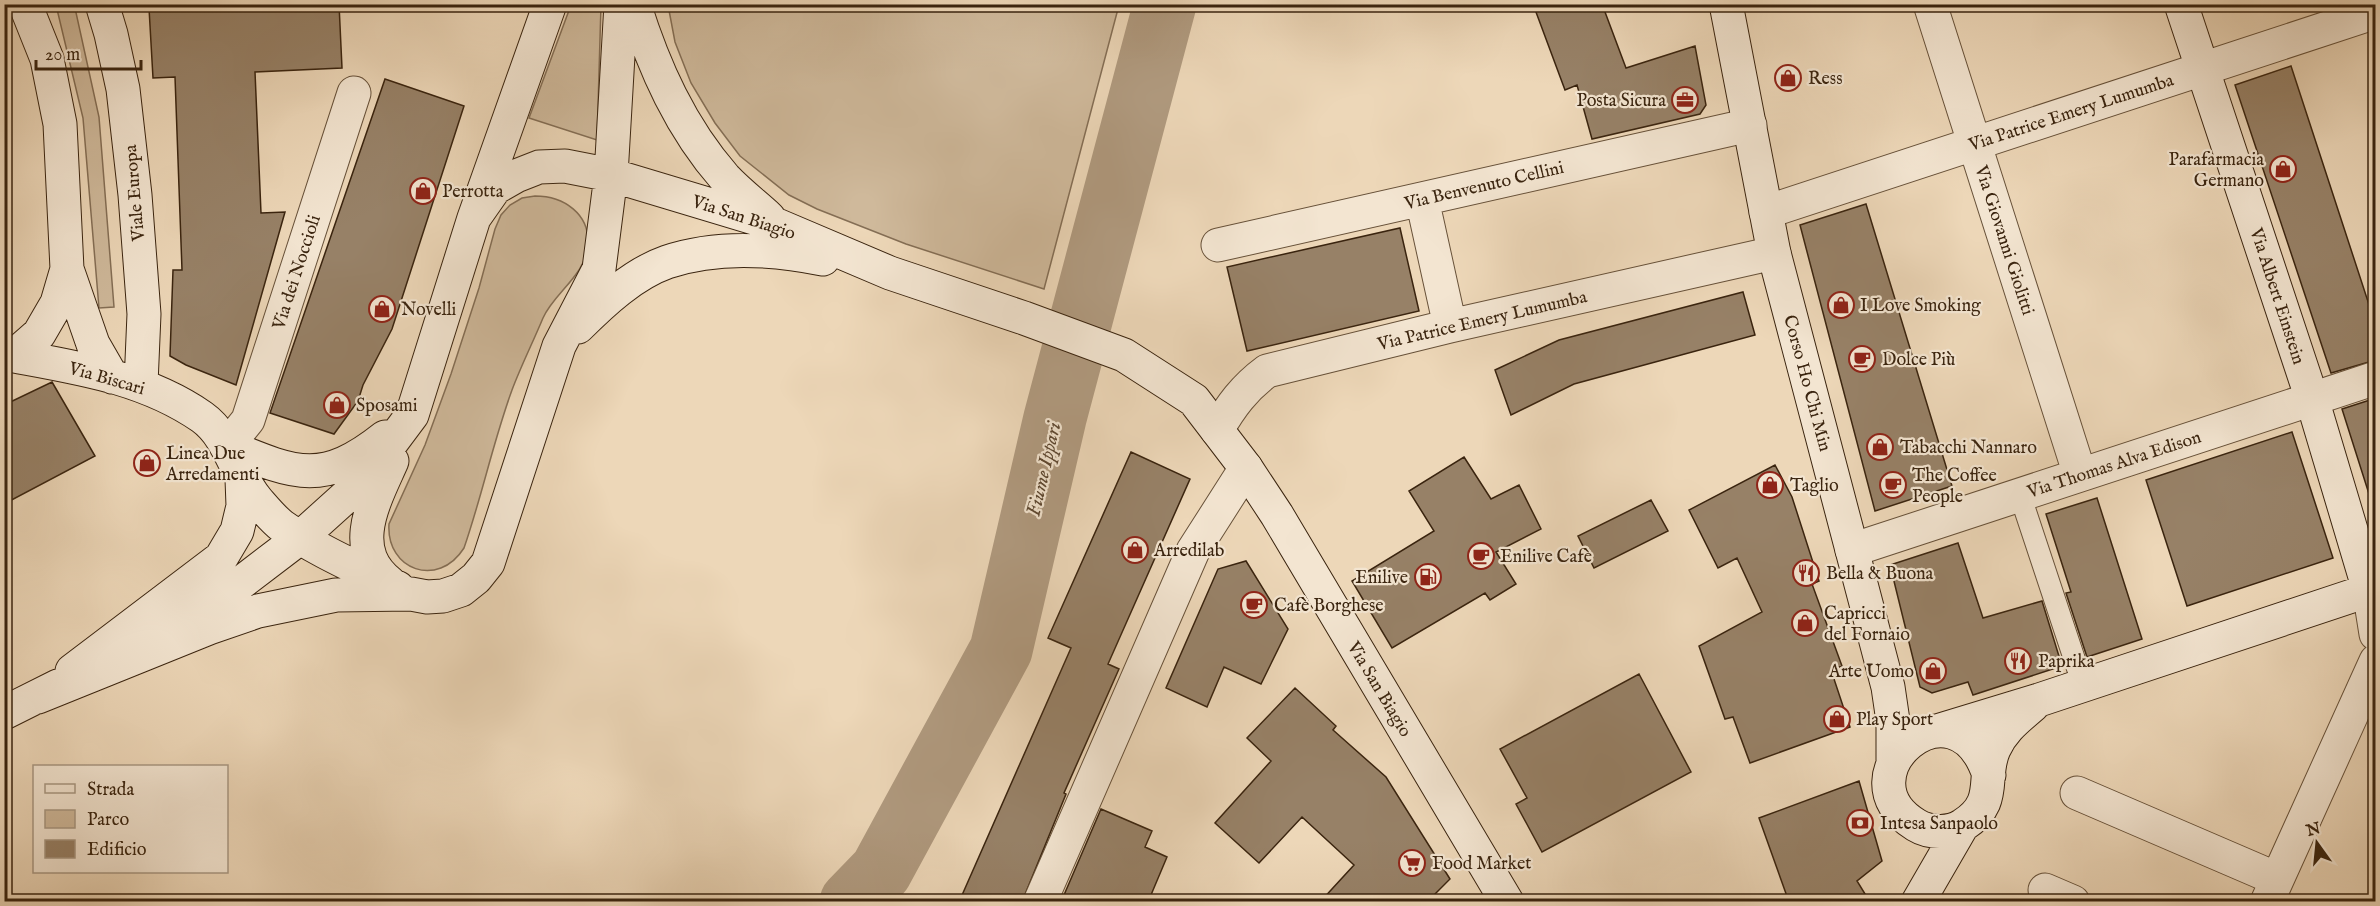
<svg xmlns="http://www.w3.org/2000/svg" width="2380" height="906" viewBox="0 0 2380 906" font-family="'IM FELL English',serif">
  <rect width="100%" height="100%" fill="#edd7b8"/>
  <filter id="stains"><feTurbulence type="fractalNoise" baseFrequency=".00333" numOctaves="4"/><feColorMatrix values="0 0 0 0 .2 0 0 0 0 .09 0 0 0 0 .02 0 0 0 .5 -.17"/></filter>
  <radialGradient id="worn" r=".72"><stop offset=".6" stop-color="#630" stop-opacity="0"/><stop offset="1" stop-color="#630" stop-opacity=".3"/></radialGradient>
  <path fill="#cfb99b" stroke="#846e55" stroke-width="1.5" d="M 56,5 L 73,5 L 75,8 L 99,117 L 114,307 L 99,308 L 83,118 Z
    M 571,5 L 601,5 L 597,140 L 529,118 Z
    M 668,5 L 1119,5 L 1044,289 L 906,244 L 817,209 L 789,195 L 740,156 L 715,123 L 691,83 L 675,42 Z
    M 535,196 C 564,196 590,214 588,245 C 586,275 554,293 543,318 C 533,342 521,366 512,390 C 493,442 482,496 464,548 C 438,589 386,570 389,524 L 425,445 L 451,374 L 479,288 L 495,229 L 501,215 L 510,205 L 522,198 Z"/>
  <g fill="none" stroke-linecap="round" stroke-linejoin="round">
    <path stroke="#b09a7f" stroke-width="63" d="M 851,902 L 881,871 L 1001,650 L 1055,418 L 1165,4"/>
  </g>
  <path fill="#978167" stroke="#3a240f" stroke-width="1.5" d="M 226,4 L 339,4 L 342,68 L 255,72 L 261,213 L 285,212 L 236,385 L 186,365 L 170,356 L 173,270 L 182,270 L 175,77 L 153,78 L 149,8 Z
    M 1533,4 L 1602,4 L 1626,68 L 1695,46 L 1706,105 L 1700,114 L 1592,139 L 1577,85 L 1565,90 Z
    M 2291,66 L 2376,326 L 2376,360 L 2331,373 L 2235,85 Z
    M 385,79 L 464,106 L 392,329 L 363,385 L 358,401 L 334,434 L 270,413 Z
    M 1866,204 L 1952,486 L 1875,511 L 1800,225 Z
    M 1400,228 L 1419,311 L 1247,351 L 1227,267 Z
    M 1743,292 L 1755,335 L 1574,384 L 1511,415 L 1495,370 L 1559,340 Z
    M 52,382 L 95,456 L 4,504 L 4,405 Z
    M 2376,398 L 2376,493 L 2369,494 L 2342,409 Z
    M 2292,432 L 2333,558 L 2187,606 L 2146,480 Z
    M 1131,452 L 1190,479 L 1108,664 L 1119,669 L 1064,793 L 1066,794 L 1022,902 L 959,902 L 1071,648 L 1048,638 Z
    M 1464,457 L 1491,499 L 1519,485 L 1541,529 L 1496,552 L 1516,584 L 1490,600 L 1485,593 L 1392,648 L 1352,581 L 1434,531 L 1409,491 Z
    M 1775,465 L 1792,497 L 1819,581 L 1812,584 L 1842,666 L 1831,670 L 1850,727 L 1750,763 L 1733,717 L 1725,719 L 1699,646 L 1762,612 L 1737,558 L 1718,568 L 1689,510 Z
    M 2097,498 L 2142,639 L 2087,657 L 2066,593 L 2071,592 L 2046,514 Z
    M 1651,500 L 1668,531 L 1594,568 L 1578,536 Z
    M 1958,543 L 1983,618 L 2042,601 L 2062,666 L 1973,695 L 1968,682 L 1932,693 L 1920,687 L 1890,565 Z
    M 1246,561 L 1288,629 L 1261,684 L 1224,667 L 1207,707 L 1166,688 L 1218,569 Z
    M 1639,674 L 1691,772 L 1542,852 L 1516,804 L 1527,798 L 1500,749 Z
    M 1295,688 L 1336,726 L 1333,730 L 1386,777 L 1450,879 L 1427,902 L 1320,902 L 1354,865 L 1302,817 L 1259,863 L 1215,823 L 1271,761 L 1247,738 Z
    M 1859,781 L 1882,861 L 1857,881 L 1870,902 L 1789,902 L 1759,818 Z
    M 1101,809 L 1152,831 L 1145,847 L 1167,857 L 1148,902 L 1061,902 Z"/>
  <g fill="none" stroke-linecap="round" stroke-linejoin="round">
    <defs>
      <path id="lane" d="M 2020,495 L 2083,685"/>
      <path id="street" d="M 1930,4 L 2080,475
        M 1422,199 L 1450,326
        M 1766,212 L 2376,12
        M 1218,245 L 1750,125
        M 1217,430 C 1231,406 1244,388 1267,371 L 1450,326 L 1774,253
        M 227,446 L 248,420 L 354,93
        M 1852,550 L 2376,378
        M 2369,590 L 2376,634
        M 2077,793 L 2277,879
        M 2045,890 L 2073,902
        M 1040,902 L 1193,551 L 1246,468
        M 2267,902 L 2376,661"/>
      <path id="secondary" d="M 25,4 L 47,59 L 60,124 L 67,269 L 93,344 L 112,377
        M 102,4 L 111,34 L 123,89 L 135,195 L 144,314 L 141,384
        M 634,4 C 654,68 681,128 725,178 C 738,192 755,205 769,218
        M 1726,4 L 1774,253 L 1888,687 L 1893,721 L 1893,760
        M 2181,4 L 2312,399 L 2369,590
        M 474,218 L 495,188 L 516,176 L 539,167 L 565,166 L 611,175 L 777,225 L 890,273 L 1024,318 L 1124,355 L 1194,400 L 1246,468 L 1277,515 L 1507,902
        M 578,327 C 603,302 633,274 667,262 C 717,245 773,249 823,259
        M 4,354 C 73,367 143,376 202,417 C 230,437 235,474 257,500 C 264,508 273,519 282,526 C 316,550 360,569 398,588
        M 14,356 L 39,334 L 57,303 L 67,269
        M 227,446 C 295,474 322,487 385,437
        M 390,583 C 346,549 375,500 392,461
        M 153,632 L 242,582 L 301,537 L 362,482 L 412,415 L 474,218 L 550,4
        M 72,671 L 221,558 L 237,531 L 243,506 L 242,479
        M 38,697 L 209,628 L 258,611 L 336,595 L 411,594 L 427,597 L 443,596 L 461,590 L 476,578 L 488,563 L 559,346 L 599,269 L 611,175 L 621,4
        M 4,713 L 58,686
        M 1937,731 L 2039,700 L 2376,588
        M 1989,775 C 1954,671 1836,777 1916,825 C 1929,833 1950,834 1963,825 C 1999,802 1981,778 1994,749 C 2003,729 2017,719 2033,705
        M 1918,902 L 1962,826"/>
    </defs>
    <use href="#lane" stroke="#675139" stroke-width="23"/>
    <use href="#street" stroke="#675139" stroke-width="35"/>
    <use href="#secondary" stroke="#3a240f" stroke-width="35"/>
    <use href="#lane" stroke="#f3e5d1" stroke-width="21"/>
    <use href="#street" stroke="#f3e5d1" stroke-width="33"/>
    <use href="#secondary" stroke="#f3e5d1" stroke-width="33"/>
  </g>
  <defs>
    <symbol id="shop-ring" viewBox="-11 -11 22 22"><circle r="9.5" fill="#f3e5d1" stroke="#8f2418" stroke-width="1.5"/><path d="M-5-2.5h2.3a2.7 3.5 0 0 1 5.4 0H5L5.5 6h-11ZM-1.5-2.5h3a1.5 2.3 0 0 0-3 0Z" fill="#8f2418"/></symbol>
    <symbol id="office-ring" viewBox="-11 -11 22 22"><circle r="9.5" fill="#f3e5d1" stroke="#8f2418" stroke-width="1.5"/><path d="M-6-3h4V-5.5h4V-3h4V5H-6ZM-1-4.5V-3h2v-1.5ZM-6 0V1H6V0Z" fill="#8f2418"/></symbol>
    <symbol id="cafe-ring" viewBox="-11 -11 22 22"><circle r="9.5" fill="#f3e5d1" stroke="#8f2418" stroke-width="1.5"/><path d="M-5.5-4.5H6V0H3Q3 3.5 0 3.5H-2.5Q-5.5 3.5-5.5 0ZM3-3.2v2h1.7v-2ZM-6 4.5H4V6H-6Z" fill="#8f2418"/></symbol>
    <symbol id="restaurant-ring" viewBox="-11 -11 22 22"><circle r="9.5" fill="#f3e5d1" stroke="#8f2418" stroke-width="1.5"/><path d="M-5-6h1v4h1v-4h1v4h1v-4h1v5L-1.5 .5V6h-2V.5L-5-1ZM5-6V6H3V1.5H1.5Q1.5-4 5-6Z" fill="#8f2418"/></symbol>
    <symbol id="fuel-ring" viewBox="-11 -11 22 22"><circle r="9.5" fill="#f3e5d1" stroke="#8f2418" stroke-width="1.5"/><path d="M-5.5-6h7V0h2V4h1.3V-2.5L3-4.5l.8-.8L6-3V5H2.5V1h-1V6h-7ZM-4.2-4.7v3.2H.2V-4.7Z" fill="#8f2418"/></symbol>
    <symbol id="bank-ring" viewBox="-11 -11 22 22"><circle r="9.5" fill="#f3e5d1" stroke="#8f2418" stroke-width="1.5"/><path d="M-6-4H6V4H-6ZM0-2.3a2.3 2.3 0 1 0 0 4.6a2.3 2.3 0 1 0 0-4.6Z" fill="#8f2418"/></symbol>
    <symbol id="supermarket-ring" viewBox="-11 -11 22 22"><circle r="9.5" fill="#f3e5d1" stroke="#8f2418" stroke-width="1.5"/><path d="M-6-5.5h2.5l.6 2H6L4.5 2H-2.5L-4.4-4H-6ZM-1.5 3.2a1.3 1.3 0 1 0 .1 0ZM3 3.2a1.3 1.3 0 1 0 .1 0Z" fill="#8f2418"/></symbol>
  </defs>
  <g fill-rule="evenodd">
    <use href="#shop-ring" x="1773" y="63" width="30" height="30"/>
    <use href="#office-ring" x="1670" y="85" width="30" height="30"/>
    <use href="#shop-ring" x="2268" y="154" width="30" height="30"/>
    <use href="#shop-ring" x="408" y="176" width="30" height="30"/>
    <use href="#shop-ring" x="1826" y="290" width="30" height="30"/>
    <use href="#shop-ring" x="367" y="294" width="30" height="30"/>
    <use href="#cafe-ring" x="1847" y="344" width="30" height="30"/>
    <use href="#shop-ring" x="322" y="390" width="30" height="30"/>
    <use href="#shop-ring" x="1865" y="432" width="30" height="30"/>
    <use href="#shop-ring" x="132" y="448" width="30" height="30"/>
    <use href="#shop-ring" x="1755" y="470" width="30" height="30"/>
    <use href="#cafe-ring" x="1878" y="470" width="30" height="30"/>
    <use href="#shop-ring" x="1120" y="535" width="30" height="30"/>
    <use href="#cafe-ring" x="1466" y="541" width="30" height="30"/>
    <use href="#restaurant-ring" x="1791" y="558" width="30" height="30"/>
    <use href="#fuel-ring" x="1413" y="562" width="30" height="30"/>
    <use href="#cafe-ring" x="1239" y="590" width="30" height="30"/>
    <use href="#shop-ring" x="1790" y="608" width="30" height="30"/>
    <use href="#restaurant-ring" x="2003" y="646" width="30" height="30"/>
    <use href="#shop-ring" x="1918" y="656" width="30" height="30"/>
    <use href="#shop-ring" x="1822" y="704" width="30" height="30"/>
    <use href="#bank-ring" x="1845" y="808" width="30" height="30"/>
    <use href="#supermarket-ring" x="1397" y="848" width="30" height="30"/>
  </g>
  <g text-anchor="middle" stroke-width="4.5" stroke-linejoin="round" paint-order="stroke">
    <g font-size="18" fill="#3a240f" stroke="#f3e5d1" text-anchor="start">
      <text x="1808" y="84">Ress</text>
      <text x="1666" y="106" text-anchor="end">Posta Sicura</text>
      <text x="2264" y="165" text-anchor="end">Parafarmacia<tspan x="2264" dy="21">Germano</tspan></text>
      <text x="442" y="197">Perrotta</text>
      <text x="1860" y="311">I Love Smoking</text>
      <text x="401" y="315">Novelli</text>
      <text x="1882" y="365">Dolce Più</text>
      <text x="356" y="411">Sposami</text>
      <text x="1900" y="453">Tabacchi Nannaro</text>
      <text x="166" y="459">Linea Due<tspan x="166" dy="21">Arredamenti</tspan></text>
      <text x="1912" y="481">The Coffee<tspan x="1912" dy="21">People</tspan></text>
      <text x="1790" y="491">Taglio</text>
      <text x="1154" y="556">Arredilab</text>
      <text x="1500" y="562">Enilive Cafè</text>
      <text x="1826" y="579">Bella &amp; Buona</text>
      <text x="1408" y="583" text-anchor="end">Enilive</text>
      <text x="1274" y="611">Cafè Borghese</text>
      <text x="1824" y="619">Capricci<tspan x="1824" dy="21">del Fornaio</tspan></text>
      <text x="2038" y="667">Paprika</text>
      <text x="1914" y="677" text-anchor="end">Arte Uomo</text>
      <text x="1856" y="725">Play Sport</text>
      <text x="1880" y="829">Intesa Sanpaolo</text>
      <text x="1432" y="869">Food Market</text>
    </g>
    <g font-size="18" fill="#3a240f" stroke="#f3e5d1">
      <text transform="translate(2071 112) rotate(-18)" y="6">Via Patrice Emery Lumumba</text>
      <text transform="translate(1484 185) rotate(-13)" y="6">Via Benvenuto Cellini</text>
      <text transform="translate(134 193) rotate(-95)" y="6">Viale Europa</text>
      <text transform="translate(744 217) rotate(18)" y="6">Via San Biagio</text>
      <text transform="translate(2005 240) rotate(72)" y="6">Via Giovanni Giolitti</text>
      <text transform="translate(296 272) rotate(-72)" y="6">Via dei Noccioli</text>
      <text transform="translate(2278 296) rotate(72)" y="6">Via Albert Einstein</text>
      <text transform="translate(1482 320) rotate(-13)" y="6">Via Patrice Emery Lumumba</text>
      <text transform="translate(107 378) rotate(16)" y="6">Via Biscari</text>
      <text transform="translate(1808 383) rotate(75)" y="6">Corso Ho Chi Min</text>
      <text transform="translate(2114 464) rotate(-18)" y="6">Via Thomas Alva Edison</text>
      <text transform="translate(1380 689) rotate(59)" y="6">Via San Biagio</text>
    </g>
    <g font-size="20" font-style="italic" fill="#5d4731" stroke="#f3e5d1">
      <text transform="translate(1043 469) rotate(-77)" y="7">Fiume Ippari</text>
    </g>
  </g>
  <rect width="2380" height="906" fill="none" stroke="#edd7b8" stroke-width="24"/>
  <rect x="6" y="6" width="2368" height="894" fill="none" stroke="#3a240f" stroke-width="3"/>
  <rect x="12" y="12" width="2356" height="882" fill="none" stroke="#3a240f" stroke-width="1.5"/>
  <rect x="33" y="765" width="195" height="108" fill="#f3e5d1" stroke="#a99883" stroke-width="1.5"/>
  <rect x="45" y="784" width="30" height="9" fill="#f3e5d1" stroke="#a99883" stroke-width="1.5"/>
  <text x="87" y="795" font-size="18" fill="#3a240f">Strada</text>
  <rect x="45" y="810" width="30" height="18" fill="#cfb99b" stroke="#a99883" stroke-width="1.5"/>
  <text x="87" y="825" font-size="18" fill="#3a240f">Parco</text>
  <rect x="45" y="840" width="30" height="18" fill="#978167" stroke="#a99883" stroke-width="1.5"/>
  <text x="87" y="855" font-size="18" fill="#3a240f">Edificio</text>
  <g transform="translate(2317 843) rotate(345)" stroke="#f3e5d1" stroke-width="4.5" paint-order="stroke">
  <path d="M0-4.5L10 22L0 15L-10 22Z" fill="#3a240f"/>
  <text y="-9" font-size="16" font-weight="bold" text-anchor="middle" fill="#3a240f">N</text>
  </g>
  <path d="M36 60v9h105v-9" fill="none" stroke="#3a240f" stroke-width="3"/>
  <text x="45" y="60" font-size="18" fill="#3a240f" stroke="#f3e5d1" stroke-width="4.5" paint-order="stroke">20 m</text>
  <rect width="100%" height="100%" filter="url(#stains)"/>
  <rect width="100%" height="100%" fill="url(#worn)"/>
</svg>
